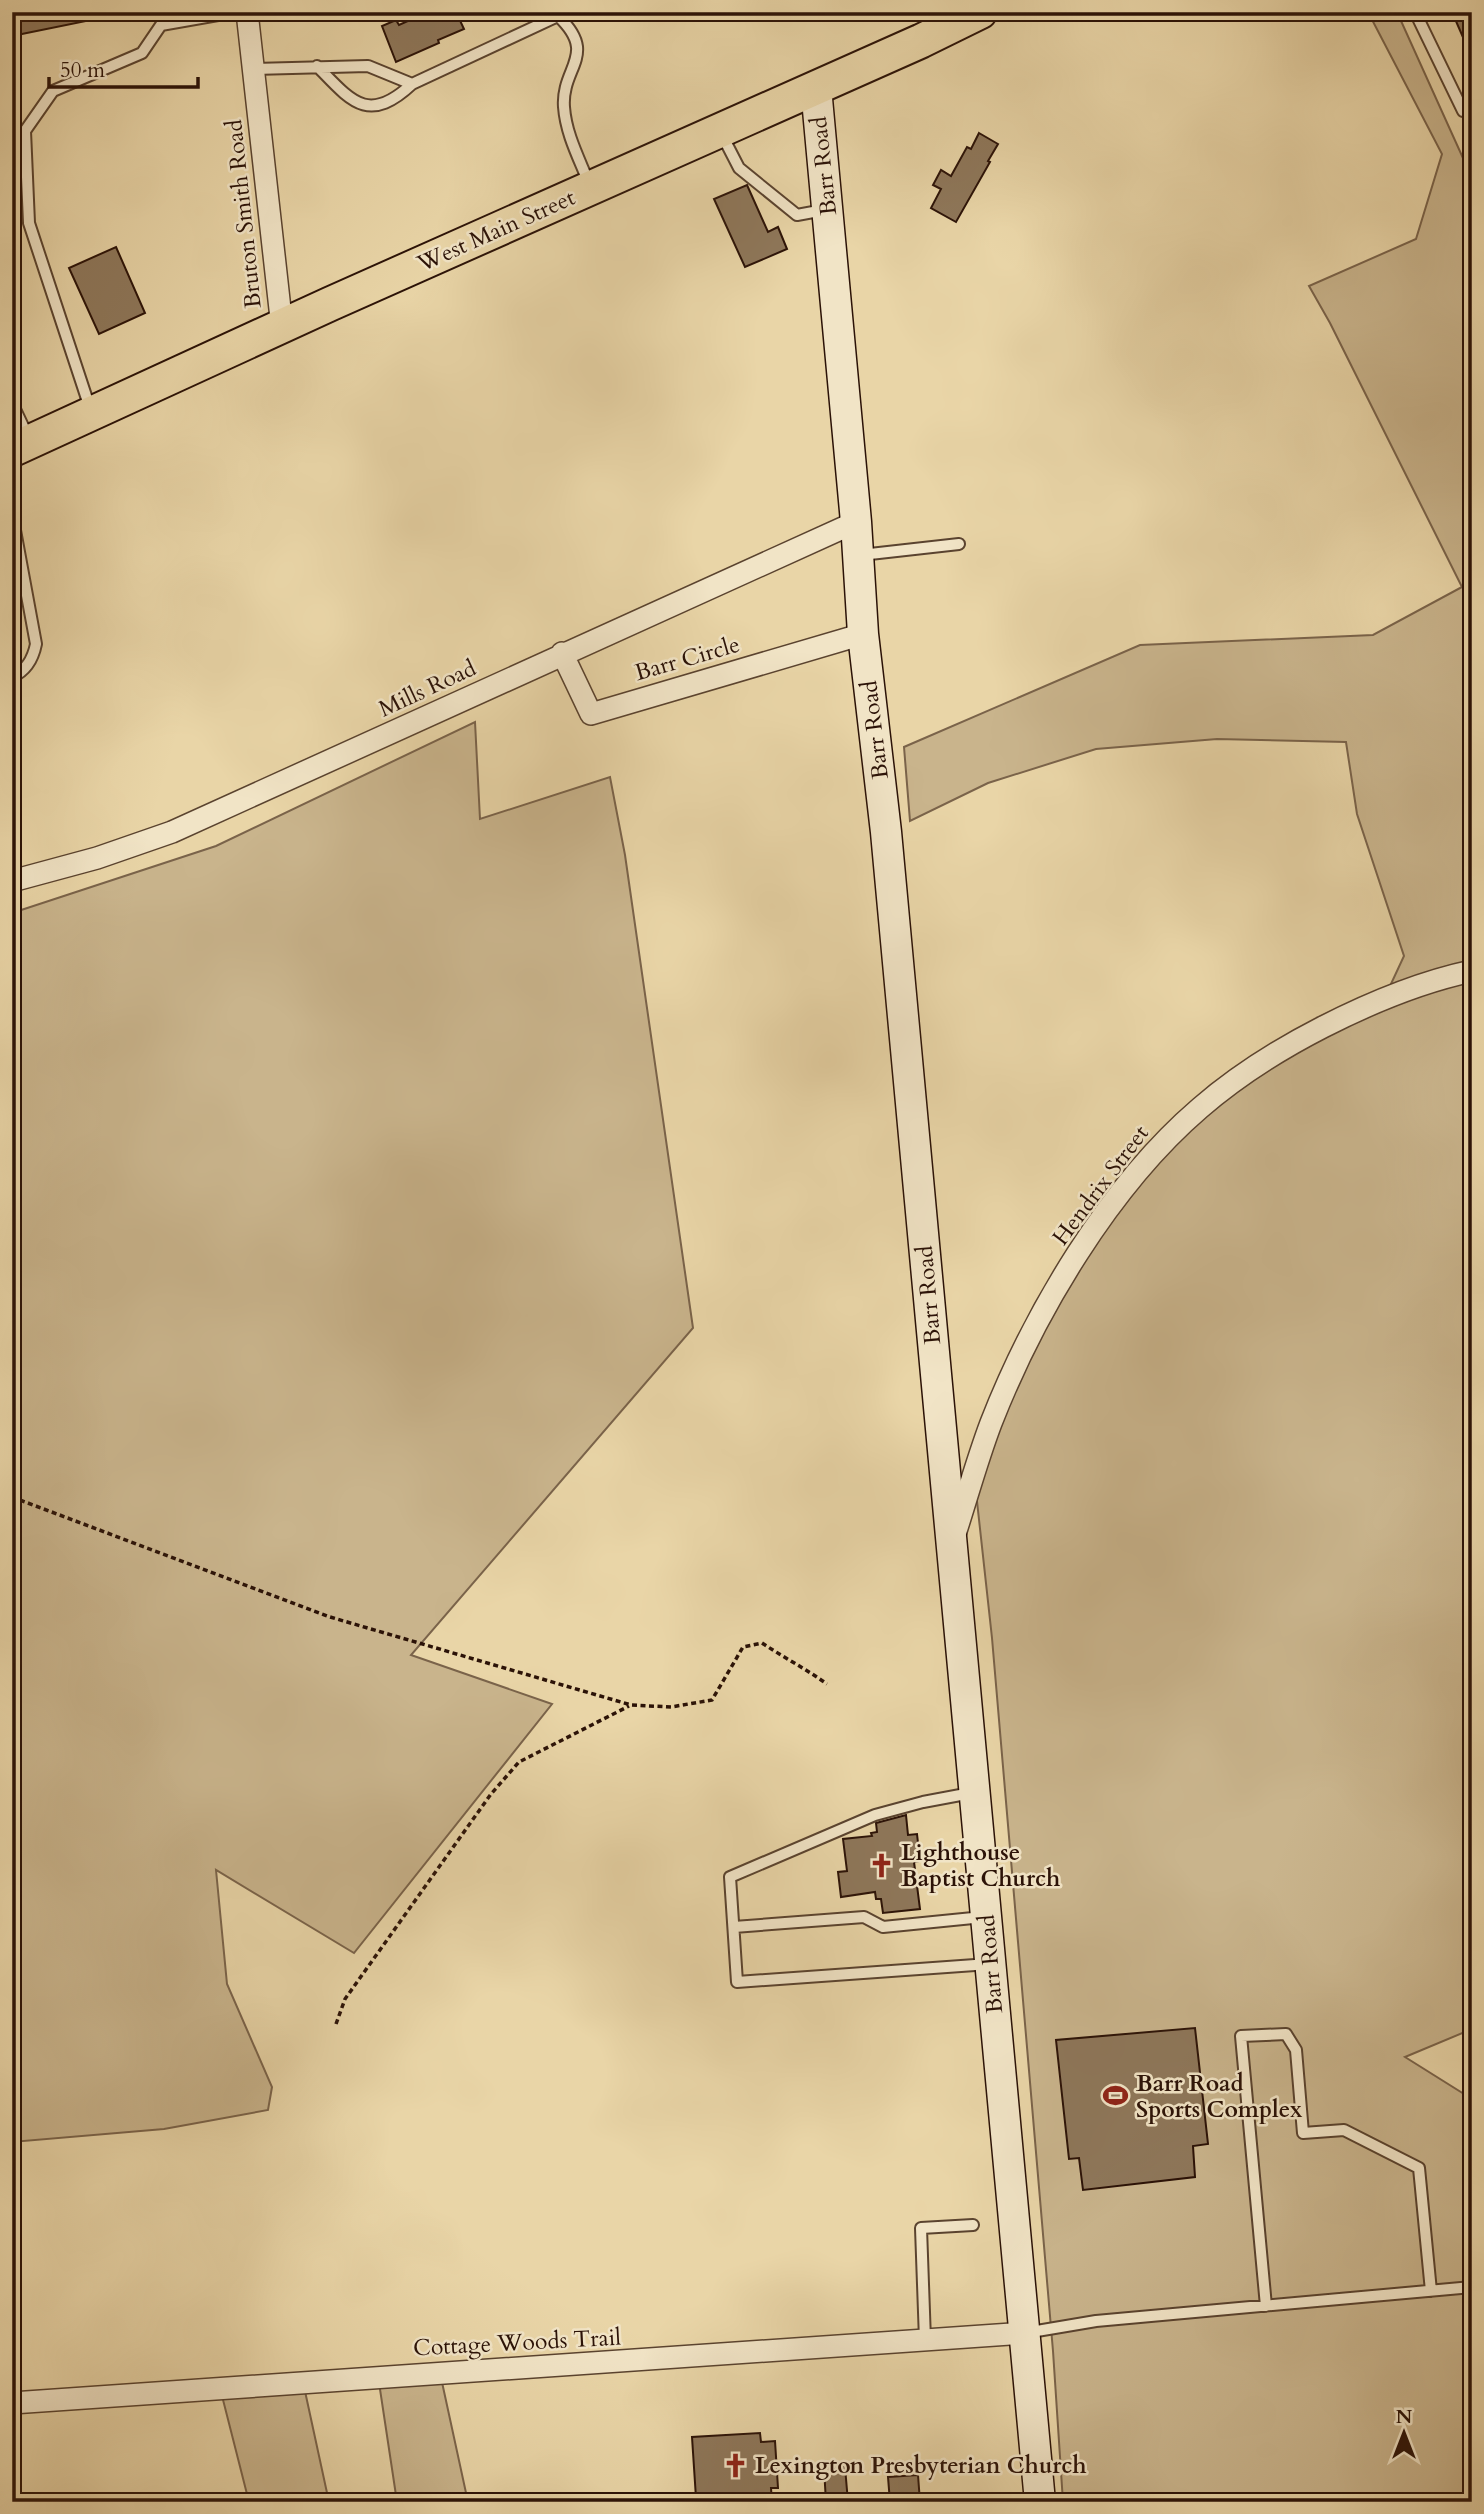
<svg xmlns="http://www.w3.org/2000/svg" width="1484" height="2514" viewBox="0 0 1484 2514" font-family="Cardo,serif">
  <rect width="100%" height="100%" fill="#e9d5a7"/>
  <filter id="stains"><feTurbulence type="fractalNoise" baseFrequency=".00286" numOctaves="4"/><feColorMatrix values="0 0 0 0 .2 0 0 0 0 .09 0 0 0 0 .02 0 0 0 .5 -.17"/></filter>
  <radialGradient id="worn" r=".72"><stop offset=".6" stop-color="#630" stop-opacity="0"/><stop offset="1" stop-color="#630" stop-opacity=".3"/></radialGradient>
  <path fill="#c9b48c" stroke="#7a634a" stroke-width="2" d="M 1368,12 L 1397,12 L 1472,178 L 1472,2029 L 1405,2057 L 1472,2099 L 1472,2502 L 1063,2502 L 1053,2351 L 992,1638 L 974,1474 L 1047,1304 L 1200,1108 L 1384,999 L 1404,956 L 1357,814 L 1346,742 L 1217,739 L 1096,749 L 988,783 L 910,821 L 904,747 L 1140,645 L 1373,635 L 1462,587 L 1330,323 L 1309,286 L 1416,239 L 1442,154 Z
    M 475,722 L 480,819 L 610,777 L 625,855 L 693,1328 L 411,1655 L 552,1704 L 354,1953 L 216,1870 L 227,1984 L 272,2087 L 268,2110 L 164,2129 L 12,2142 L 12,913 L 216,846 Z
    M 440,2373 L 468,2502 L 397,2502 L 378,2376 Z
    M 303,2382 L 329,2502 L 249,2502 L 220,2388 Z"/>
  <path fill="#8e775a" stroke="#2b1207" stroke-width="2" d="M 12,12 L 91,12 L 91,20 L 12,36 Z
    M 428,12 L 456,12 L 464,29 L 438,40 L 439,43 L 396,62 L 382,26 L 396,20 L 399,25 Z
    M 1452,12 L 1472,12 L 1472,58 Z
    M 979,133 L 998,144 L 988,161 L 990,162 L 956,222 L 931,208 L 941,189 L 933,185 L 941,170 L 951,176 L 967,147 L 971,149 Z
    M 747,185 L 768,232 L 778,227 L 787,249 L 745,267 L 714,199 Z
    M 116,247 L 145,313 L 99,334 L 69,268 Z
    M 906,1815 L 908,1835 L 917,1834 L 920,1861 L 914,1862 L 920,1909 L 883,1913 L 881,1899 L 876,1899 L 875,1892 L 841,1897 L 838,1872 L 847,1871 L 843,1839 L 872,1836 L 871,1833 L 877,1832 L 876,1823 Z
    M 1195,2028 L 1208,2144 L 1193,2146 L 1195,2177 L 1083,2190 L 1079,2158 L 1069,2159 L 1056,2040 Z
    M 760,2433 L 761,2442 L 775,2441 L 778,2488 L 771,2488 L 772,2502 L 725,2502 L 725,2496 L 696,2498 L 692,2437 Z
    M 845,2467 L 848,2502 L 826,2502 L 824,2468 Z
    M 918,2475 L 920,2502 L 890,2502 L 888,2477 Z"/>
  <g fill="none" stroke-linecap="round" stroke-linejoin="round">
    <defs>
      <path id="lane" d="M 1415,12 L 1463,111 L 1472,112
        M 317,66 C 351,101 368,125 412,84
        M 254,69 L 368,66 L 412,84 L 558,16 C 599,55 561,67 564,107 C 566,135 580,160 590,186
        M 721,133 L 739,168 L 797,215 L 824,210
        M 12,403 L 29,439
        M 90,408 L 29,223 L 25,131 L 53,91 L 142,53 L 161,25 L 235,12
        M 12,514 L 36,644 C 33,659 26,671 12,677
        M 861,555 L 959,544
        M 971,1793 L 923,1802 L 875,1815 L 730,1877 L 737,1982 L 989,1964
        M 734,1927 L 864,1917 L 883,1927 L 983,1917
        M 1266,2306 L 1241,2036 L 1286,2034 L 1296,2050 L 1303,2133 L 1344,2130 L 1419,2168 L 1431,2291
        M 1025,2333 L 1096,2321 L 1472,2287
        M 925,2340 L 921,2228 L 973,2225"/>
      <path id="street" d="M 247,12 L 282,327
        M 562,653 L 591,714 L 863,634
        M 12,881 L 97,858 L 172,832 L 856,522
        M 955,1534 C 967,1497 977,1460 991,1423 C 1034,1313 1109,1186 1200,1108 C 1237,1076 1280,1049 1323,1027 C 1370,1003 1420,982 1472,971
        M 12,2403 L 1025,2333"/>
      <path id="secondary" d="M 816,88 L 856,522 L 863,634 L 886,832 L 1040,2502"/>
      <path id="primary" d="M 12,450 L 330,304 L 921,41 L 980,12"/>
    </defs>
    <use href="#lane" stroke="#5a432f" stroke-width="14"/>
    <use href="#street" stroke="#5a432f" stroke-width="24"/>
    <use href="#secondary" stroke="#2b1207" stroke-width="33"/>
    <use href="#primary" stroke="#2b1207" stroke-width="37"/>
    <path stroke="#2b1207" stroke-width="3.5" stroke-dasharray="5 3.5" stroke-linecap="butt" d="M 12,1497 L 330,1617 L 631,1705 L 671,1707 L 712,1700 L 743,1647 L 762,1643 C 783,1657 806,1669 827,1684
      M 336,2024 L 345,1999 L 491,1794 L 519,1762 L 629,1706"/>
    <use href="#lane" stroke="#f1e4c6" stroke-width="10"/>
    <use href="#street" stroke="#f1e4c6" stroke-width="21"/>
    <use href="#secondary" stroke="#f1e4c6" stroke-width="30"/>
    <use href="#primary" stroke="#e9d5a7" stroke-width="33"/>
  </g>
  <defs>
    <symbol id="church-bare" viewBox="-9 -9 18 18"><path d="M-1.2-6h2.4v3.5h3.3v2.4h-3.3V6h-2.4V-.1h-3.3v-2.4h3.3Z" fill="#8f2418" stroke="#f1e4c6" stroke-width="2.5" paint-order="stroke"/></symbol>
    <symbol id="stadium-bare" viewBox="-9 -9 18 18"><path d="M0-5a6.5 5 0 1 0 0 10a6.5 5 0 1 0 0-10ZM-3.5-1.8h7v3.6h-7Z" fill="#8f2418" stroke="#f1e4c6" stroke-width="2.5" paint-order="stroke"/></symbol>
  </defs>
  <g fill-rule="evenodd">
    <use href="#church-bare" x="864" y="1848" width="35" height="35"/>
    <use href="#stadium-bare" x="1098" y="2078" width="35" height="35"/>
    <use href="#church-bare" x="718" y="2448" width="35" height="35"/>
  </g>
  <g text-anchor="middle" stroke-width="5" stroke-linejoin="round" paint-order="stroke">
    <g font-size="23" fill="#2b1207" stroke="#f1e4c6">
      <text transform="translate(823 166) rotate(-96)" y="8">Barr Road</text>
      <text transform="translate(243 214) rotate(-96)" y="8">Bruton Smith Road</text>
      <text transform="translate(496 230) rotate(-24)" y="8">West Main Street</text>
      <text transform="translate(687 658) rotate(-16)" y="8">Barr Circle</text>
      <text transform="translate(427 688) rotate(-25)" y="8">Mills Road</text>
      <text transform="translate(874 730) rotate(-97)" y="8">Barr Road</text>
      <text transform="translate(1100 1185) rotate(-53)" y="8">Hendrix Street</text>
      <text transform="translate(928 1295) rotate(-95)" y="8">Barr Road</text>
      <text transform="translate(990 1964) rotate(-95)" y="8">Barr Road</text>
      <text transform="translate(517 2342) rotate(-3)" y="8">Cottage Woods Trail</text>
    </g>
    <g font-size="23" font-weight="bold" fill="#2b1207" stroke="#f1e4c6" text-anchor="start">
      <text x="901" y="1860">Lighthouse<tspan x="901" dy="26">Baptist Church</tspan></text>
      <text x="1136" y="2091">Barr Road<tspan x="1136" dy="26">Sports Complex</tspan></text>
      <text x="755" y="2473">Lexington Presbyterian Church</text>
    </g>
  </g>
  <rect width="1484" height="2514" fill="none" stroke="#e9d5a7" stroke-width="42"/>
  <rect x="14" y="14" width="1456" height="2486" fill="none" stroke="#2b1207" stroke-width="3.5"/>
  <rect x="21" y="21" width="1442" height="2472" fill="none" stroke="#2b1207" stroke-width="2"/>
  <g transform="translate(1404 2433)" stroke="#f1e4c6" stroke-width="5" paint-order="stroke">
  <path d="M0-5L12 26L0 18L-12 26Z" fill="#2b1207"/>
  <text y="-10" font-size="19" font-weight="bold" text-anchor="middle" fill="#2b1207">N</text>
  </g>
  <path d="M49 77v10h149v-10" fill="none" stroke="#2b1207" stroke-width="3.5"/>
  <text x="60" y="77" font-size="21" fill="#2b1207" stroke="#f1e4c6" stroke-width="5" paint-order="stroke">50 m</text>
  <rect width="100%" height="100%" filter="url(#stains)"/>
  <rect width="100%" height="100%" fill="url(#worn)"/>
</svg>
